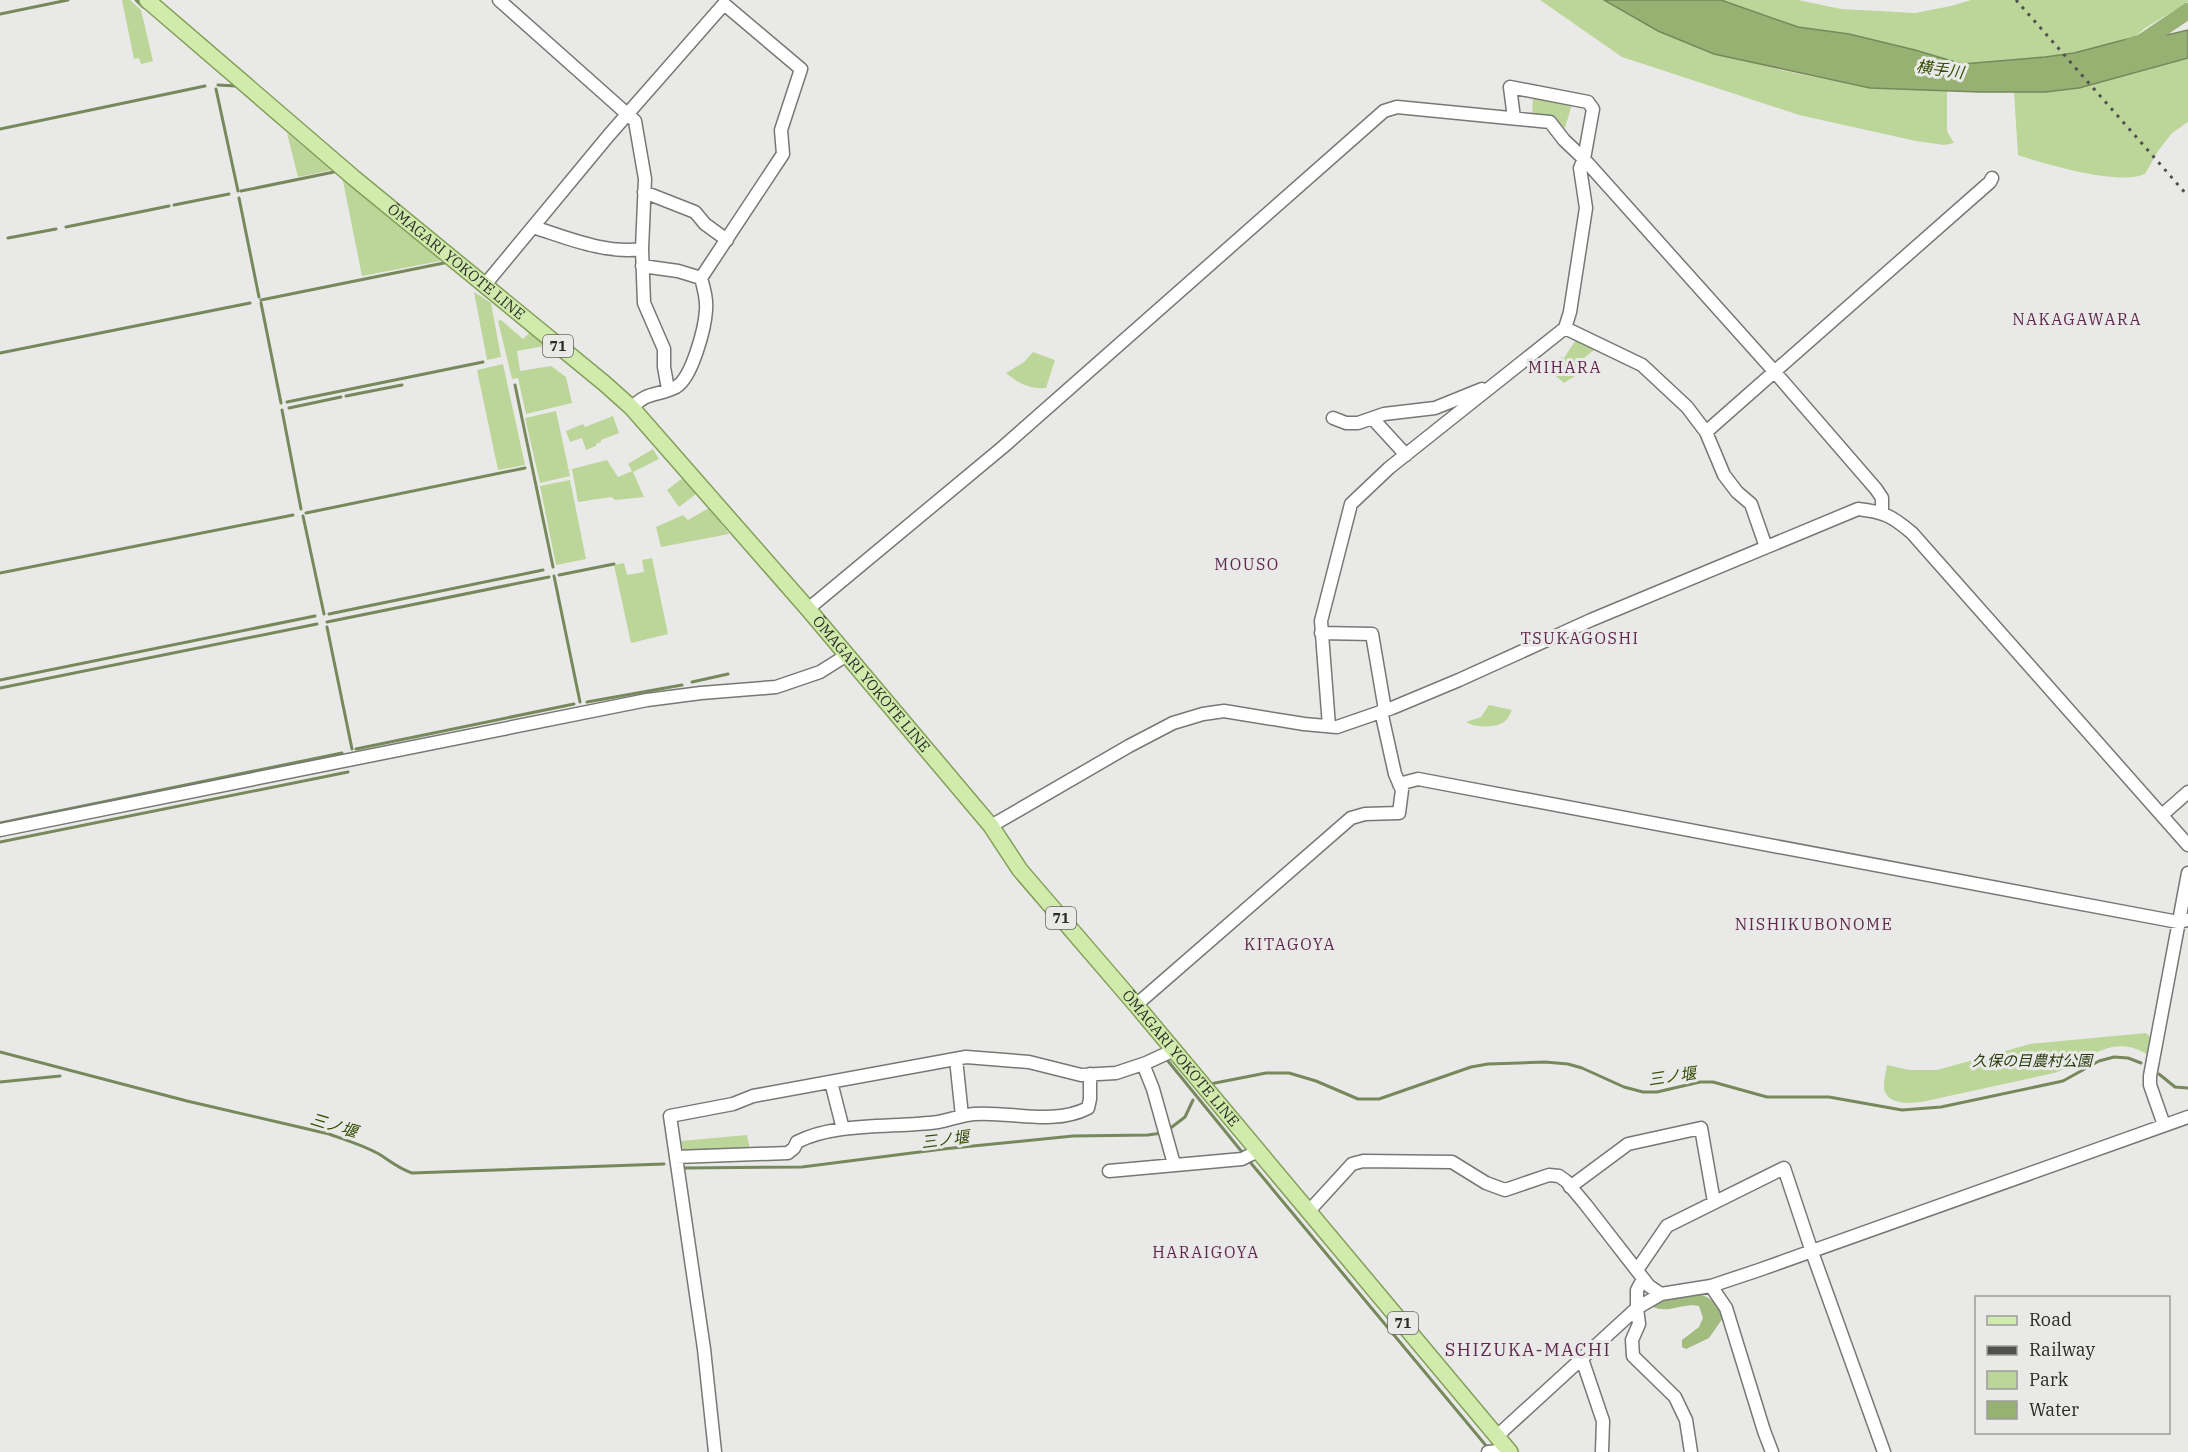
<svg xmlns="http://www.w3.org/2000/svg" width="2188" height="1452" viewBox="0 0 2188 1452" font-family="'IBM Plex Serif','Noto Sans JP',serif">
  <rect width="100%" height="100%" fill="#e9eae7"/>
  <path fill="#bbd698" d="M 122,0 L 130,0 L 141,10 L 153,61 L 141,64 L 139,58 L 134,59 Z
    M 1540,0 L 1604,0 L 1658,31 L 1714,54 L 1790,72 L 1870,88 L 1947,91 L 1947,131 L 1954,143 L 1944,145 L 1916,141 L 1799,115 L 1622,57 Z
    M 1721,0 L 1798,0 L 1841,9 L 1915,13 L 1951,6 L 1971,0 L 2188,0 L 2188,2 L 2145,28 L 2135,37 L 2074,53 L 2045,57 L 1962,64 L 1915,50 L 1849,34 L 1798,27 Z
    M 2188,58 L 2188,122 L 2172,133 L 2158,151 L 2145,174 C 2119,186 2045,164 2018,155 L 2014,92 L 2079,88 Z
    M 1533,96 L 1572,104 L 1565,128 L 1552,120 L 1532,116 Z
    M 287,133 L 332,170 L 298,177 Z
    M 342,176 L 439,259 L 440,261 L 362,276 Z
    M 474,292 L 491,303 L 501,357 L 487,360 Z
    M 501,320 L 523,339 L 529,333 L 541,339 L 544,346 L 517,351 L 520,371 L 551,366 L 566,377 L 572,403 L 526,414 L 518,378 L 512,379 L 498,321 Z
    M 1577,338 L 1598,347 L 1580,361 L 1586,369 L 1564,383 L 1550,371 L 1561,357 L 1564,358 Z
    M 1033,352 L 1055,360 L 1046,388 C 1028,389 1020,384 1006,373 L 1024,362 Z
    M 503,364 L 525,465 L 498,470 L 477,370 Z
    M 556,411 L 570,476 L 540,483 L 525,418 Z
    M 613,416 L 619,433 L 601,440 L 601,442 L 596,444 L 596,446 L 586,450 L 582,438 L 570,442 L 566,431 L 583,424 L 585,427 Z
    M 653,449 L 659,459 L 633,472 L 644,497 L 615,500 L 611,497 L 578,502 L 572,469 L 607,460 L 618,477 L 632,471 L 628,464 Z
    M 684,477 L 696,494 L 679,507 L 667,490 Z
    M 570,480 L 586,559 L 556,565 L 540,486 Z
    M 709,508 L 729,534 L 661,547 L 656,527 L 683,515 L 688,520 Z
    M 652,558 L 668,634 L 631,643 L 614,565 L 624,563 L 627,575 L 644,572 L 642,560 Z
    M 1489,705 L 1512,710 C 1510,714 1508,719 1504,722 C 1495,728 1475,728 1466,722 L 1481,717 Z
    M 2146,1033 L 2150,1037 L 2147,1054 C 2110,1032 2088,1062 2054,1073 L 1926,1101 C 1912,1104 1883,1106 1884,1085 C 1884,1078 1886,1072 1887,1065 L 1909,1070 L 1937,1070 L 2030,1044 Z
    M 747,1135 L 750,1150 L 683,1150 L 681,1141 Z"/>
  <path fill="#a1bc7e" d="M 1700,1294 C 1713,1299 1719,1305 1723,1318 L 1709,1338 L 1686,1349 L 1682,1347 L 1682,1340 L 1699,1327 L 1703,1318 L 1699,1306 C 1683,1302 1669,1314 1653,1307 L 1654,1302 L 1671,1296 Z"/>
  <path fill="#96b172" stroke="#76885c" stroke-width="1.5" d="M 1604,0 L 1721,0 L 1798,27 L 1849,34 L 1915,50 L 1962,64 L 2045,57 L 2074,53 L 2135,37 L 2167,35 L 2188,30 L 2188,58 L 2079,88 L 2045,92 L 1980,92 L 1870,88 L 1714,54 L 1658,31 Z"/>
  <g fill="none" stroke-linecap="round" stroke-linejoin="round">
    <path stroke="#76885c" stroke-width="3" d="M 136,0 L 143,7
      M 0,14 L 68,0
      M 218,85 L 236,86
      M 216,89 L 238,191
      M 0,129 L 205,86
      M 241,191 L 334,172
      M 239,198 L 259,297
      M 174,205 L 229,194
      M 66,227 L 169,206
      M 8,238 L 56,229
      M 261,300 L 444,263
      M 261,303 L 281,403
      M 0,353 L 250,303
      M 515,385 L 553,567
      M 346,396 L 402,385
      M 287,402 L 483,362
      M 289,408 L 341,397
      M 282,410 L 301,509
      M 306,513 L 525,468
      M 303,516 L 324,614
      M 0,573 L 293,515
      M 559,575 L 614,564
      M 554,576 L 580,702
      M 329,614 L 543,570
      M 327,622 L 549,577
      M 327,627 L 352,749
      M 0,680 L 315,616
      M 692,682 L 728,674
      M 0,688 L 317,624
      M 587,702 L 682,685
      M 356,749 L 574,704
      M 0,823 L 342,753
      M 0,842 L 348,772
      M 0,1052 L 187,1101 L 329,1134 C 346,1140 363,1145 379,1154 C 390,1161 399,1169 412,1173 L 664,1164
      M 1168,1061 L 1242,1152
      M 2159,1074 L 2175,1087 L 2188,1088
      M 0,1082 L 60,1076
      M 1210,1084 L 1266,1073 L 1289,1073 L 1316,1081 L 1358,1099 L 1379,1099 L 1471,1067 L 1488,1064 L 1545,1062 L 1568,1064 L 1582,1068 L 1624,1087 L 1643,1092 L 1657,1092 L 1700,1082 L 1713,1082 L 1767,1097 L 1829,1097 L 1902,1110 L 1941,1107 L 2063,1081 L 2099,1061 L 2114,1057 L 2128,1058 L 2141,1063
      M 1168,1130 L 1185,1117 L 1193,1100
      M 1250,1162 L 1488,1448
      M 684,1168 L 802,1167 L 943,1149 L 1073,1136 L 1148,1135 L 1162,1133"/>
    <path stroke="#96b172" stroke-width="16" d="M 2130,46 L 2142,42 L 2188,11"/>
    <defs>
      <path id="minor" d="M 499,0 L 635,121 L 645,179 L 642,249 L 644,303 L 664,349 L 664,367 L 668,389
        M 1514,118 L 1510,87 L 1588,102 L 1593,109 L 1584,159 L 1773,370 L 1876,489 L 1882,498 L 1882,512
        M 644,192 L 695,212 L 705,224 L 727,240
        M 533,227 C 568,238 605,254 642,249
        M 642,266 L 678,271 L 701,278
        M 484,286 L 609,135 L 724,4 L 801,69 L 781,130 L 783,154 L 701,278 C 704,289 707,299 706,310 C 705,328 692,378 676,387 C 659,396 646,391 632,408
        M 1565,328 L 1642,365 L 1687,407 L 1706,432 L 1724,475 L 1737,492 L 1751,504 L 1766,547
        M 1333,418 L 1346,423 L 1358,423 L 1384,414 L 1435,408 L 1482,389
        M 1373,419 L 1406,455
        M 1706,432 L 1990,182 L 1992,178
        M 808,609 L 1003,447 L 1384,111 L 1397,107 L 1550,122 L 1564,140 L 1584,159 L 1580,168 L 1586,208 L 1570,312 L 1565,328 L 1389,468 L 1351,504 L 1321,621 L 1329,726
        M 1321,633 L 1372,634 L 1385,710
        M 1399,784 L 1418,779 L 2178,922 L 2188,920
        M 2162,815 L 2188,792
        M 991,826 L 1129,746 L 1173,723 L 1203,714 L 1224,711 L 1304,724 L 1337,727 L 1392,708 L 1459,680 L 1591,620 L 1858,509 C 1884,512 1892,516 1912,533 L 2188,845
        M 0,830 L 647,700 L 701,693 L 776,687 L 820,672 L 847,655
        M 1136,1005 L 1351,818 L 1365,814 L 1399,813 L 1402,790 L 1395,774 L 1381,711
        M 956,1059 L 962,1116
        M 1143,1064 L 1153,1089 L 1174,1164
        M 831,1082 L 843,1129
        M 2164,1125 L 2150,1085 L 2150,1076 L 2188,873
        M 676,1157 L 788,1153 L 794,1148 L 797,1142 C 835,1122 895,1128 938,1122 C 950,1120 962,1115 974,1114 C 1010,1111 1053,1126 1088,1108 L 1090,1099 L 1090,1074
        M 1109,1171 L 1242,1159 L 1258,1151
        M 1570,1187 L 1628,1144 L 1701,1128 L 1714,1202
        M 1309,1211 L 1352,1164 L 1363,1161 L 1452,1162 L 1486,1183 L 1505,1190 L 1549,1175 L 1559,1176 L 1566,1181 L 1586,1205 L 1649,1286 L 1661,1294 L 1711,1286 L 1759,1270 L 2188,1117
        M 1637,1270 L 1667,1226 L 1784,1168 L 1812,1252 L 1884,1452
        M 1711,1286 L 1726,1308 L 1764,1431 L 1772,1452
        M 1661,1294 L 1637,1308 L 1639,1324 L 1632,1340 L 1633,1356 L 1675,1397 L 1686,1420 L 1691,1452
        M 1582,1359 L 1603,1421 L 1602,1452
        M 1497,1436 L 1637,1308 L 1637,1290 L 1643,1279
        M 715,1452 L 704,1349 L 670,1116 L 733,1104 L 753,1096 L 966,1057 L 1029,1062 L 1081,1075 L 1116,1073 L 1146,1063 L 1172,1051
        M 1488,1452 L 1509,1450"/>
      <g id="major">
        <path id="s1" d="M 147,0 L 354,178 L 604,383 L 632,408 L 808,609 L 991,826 L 1020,870 L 1136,1005 L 1510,1452"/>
      </g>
    </defs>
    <use href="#minor" stroke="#767874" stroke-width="15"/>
    <use href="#major" stroke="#839f5a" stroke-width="18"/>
    <use href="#minor" stroke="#fff" stroke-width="12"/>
    <use href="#major" stroke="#d1ebac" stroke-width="15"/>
    <path stroke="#50514f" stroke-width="3" stroke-dasharray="3 6" stroke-linecap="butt" d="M 2016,0 L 2188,196"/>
  </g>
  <g text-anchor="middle" stroke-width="6" stroke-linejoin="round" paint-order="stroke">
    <g fill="#e9eae7" stroke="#636462" stroke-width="1.5">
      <rect x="543" y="335" width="30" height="22" rx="4.5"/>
      <rect x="1046" y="907" width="30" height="22" rx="4.5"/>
      <rect x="1388" y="1312" width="30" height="22" rx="4.5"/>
    </g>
    <g font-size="14" font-weight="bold" fill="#2a2a29">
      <text x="558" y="351">71</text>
      <text x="1061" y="923">71</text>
      <text x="1403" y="1328">71</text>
    </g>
    <g font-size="15" fill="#2a2a29" stroke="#e9eae7">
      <text dy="5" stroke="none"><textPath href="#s1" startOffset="405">ŌMAGARI YOKOTE LINE</textPath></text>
      <text dy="5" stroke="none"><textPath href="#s1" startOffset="999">ŌMAGARI YOKOTE LINE</textPath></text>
      <text dy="5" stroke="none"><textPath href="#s1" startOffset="1485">ŌMAGARI YOKOTE LINE</textPath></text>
    </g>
    <g font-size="15" font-style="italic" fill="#293a0c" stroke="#e9eae7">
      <text x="2032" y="1066">久保の目農村公園</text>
    </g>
    <g font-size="16" font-style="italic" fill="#354c04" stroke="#e9eae7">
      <text transform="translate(1940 69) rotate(8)" y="6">横手川</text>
      <text transform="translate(1672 1076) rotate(-8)" y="6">三ノ堰</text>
      <text transform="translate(334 1125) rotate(17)" y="6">三ノ堰</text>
      <text transform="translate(945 1139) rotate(-7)" y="6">三ノ堰</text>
    </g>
    <g font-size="16" letter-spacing="1.5" fill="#60264e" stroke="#e9eae7">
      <text x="2077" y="325">NAKAGAWARA</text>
      <text x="1565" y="373">MIHARA</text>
      <text x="1247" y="570">MOUSO</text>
      <text x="1580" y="644">TSUKAGOSHI</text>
      <text x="1814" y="930">NISHIKUBONOME</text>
      <text x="1290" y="950">KITAGOYA</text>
      <text x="1206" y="1258">HARAIGOYA</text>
    </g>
    <g font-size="18" letter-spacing="1.5" fill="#60264e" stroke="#e9eae7">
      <text x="1528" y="1356">SHIZUKA-MACHI</text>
    </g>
  </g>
  <rect x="1975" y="1296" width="195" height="138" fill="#e9eae7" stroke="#9d9d9b" stroke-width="1.5"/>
  <rect x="1987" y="1316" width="30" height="9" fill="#d1ebac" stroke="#9d9d9b" stroke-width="1.5"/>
  <text x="2029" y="1326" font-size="18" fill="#2a2a29">Road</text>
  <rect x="1987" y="1346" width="30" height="9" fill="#50514f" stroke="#9d9d9b" stroke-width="1.5"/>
  <text x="2029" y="1356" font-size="18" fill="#2a2a29">Railway</text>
  <rect x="1987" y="1371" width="30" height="18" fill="#bbd698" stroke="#9d9d9b" stroke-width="1.5"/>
  <text x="2029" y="1386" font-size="18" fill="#2a2a29">Park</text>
  <rect x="1987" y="1401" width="30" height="18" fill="#96b172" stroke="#9d9d9b" stroke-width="1.5"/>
  <text x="2029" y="1416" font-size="18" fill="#2a2a29">Water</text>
</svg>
